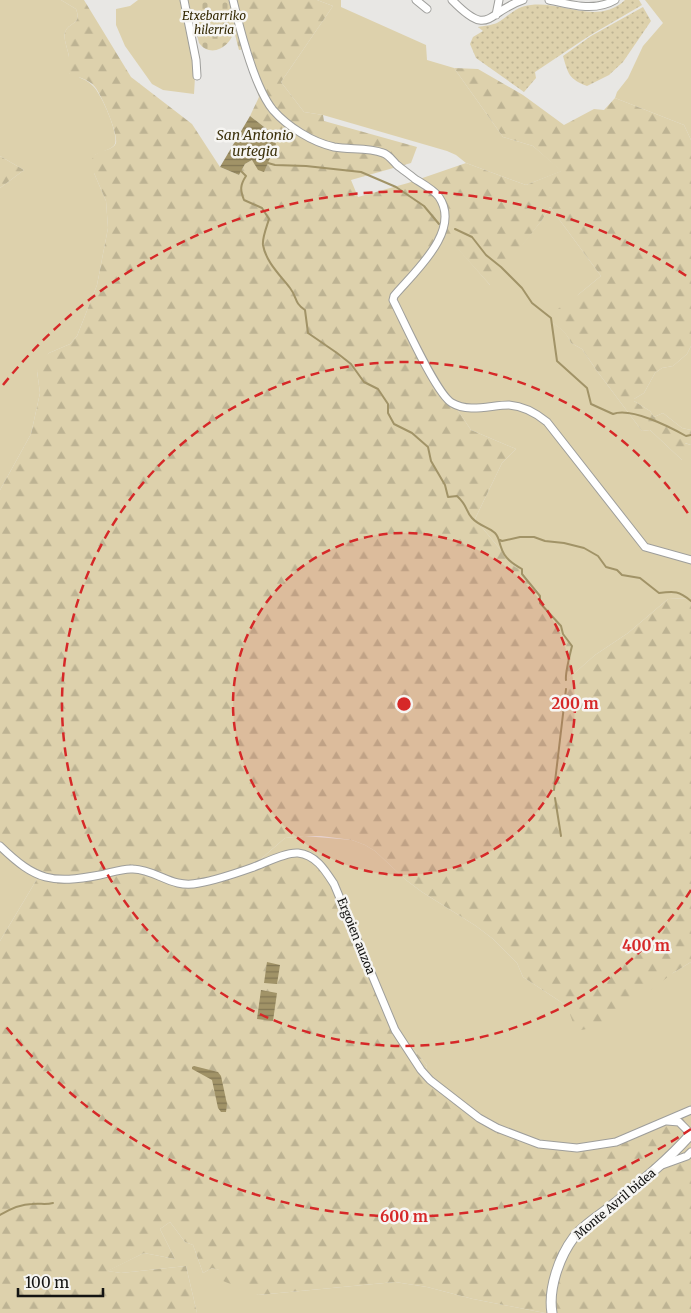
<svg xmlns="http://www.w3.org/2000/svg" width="691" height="1313" viewBox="0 0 691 1313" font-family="Merriweather,serif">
  <defs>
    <pattern id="forest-firs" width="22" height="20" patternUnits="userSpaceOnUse" patternTransform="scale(1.25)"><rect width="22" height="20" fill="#ddd1ac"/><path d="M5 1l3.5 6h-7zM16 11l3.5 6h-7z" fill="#bdb393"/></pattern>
    <pattern id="cemetery-stones" width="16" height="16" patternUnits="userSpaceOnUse" patternTransform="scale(1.25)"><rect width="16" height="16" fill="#ddd1ac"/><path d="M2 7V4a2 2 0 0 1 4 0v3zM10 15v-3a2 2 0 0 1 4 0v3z" fill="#bdb393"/></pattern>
    <pattern id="park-dots" width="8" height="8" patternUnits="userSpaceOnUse" patternTransform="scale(1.25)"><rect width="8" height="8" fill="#ddd1ac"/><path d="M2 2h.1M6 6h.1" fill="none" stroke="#bdb393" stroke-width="1.8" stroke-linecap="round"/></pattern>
    <pattern id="water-rules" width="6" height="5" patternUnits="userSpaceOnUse" patternTransform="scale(1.25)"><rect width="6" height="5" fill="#a19367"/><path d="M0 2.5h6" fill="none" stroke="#827754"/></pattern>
  </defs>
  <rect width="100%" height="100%" fill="#e8e7e4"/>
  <path fill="#ddd1ac" d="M 0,0 L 61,0 L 76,9 C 82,25 70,21 65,32 C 63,39 68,49 69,57 C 69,62 69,68 69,73 C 78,77 86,79 93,86 C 101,93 119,134 115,144 C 113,149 100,152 95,155 L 94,173 L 106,201 L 108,228 L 97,285 L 77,336 L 70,344 L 49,353 L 37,371 L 40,393 L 31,434 L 0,490 L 0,188 L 24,170 L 0,156 Z
    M 138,0 L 181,0 L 195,77 L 194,94 L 163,90 L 152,84 L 125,46 L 116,25 L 116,9 L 130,6 Z
    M 317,0 L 341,0 L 341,7 L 426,45 L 427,60 L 454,68 L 503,137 L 533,146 L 562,171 L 526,185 L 466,163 L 456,155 L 447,151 L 323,115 L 304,112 L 281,82 L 333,6 Z
    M 645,0 L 691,0 L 691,140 L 684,125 L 615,98 L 617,92 L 628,78 L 643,46 L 663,23 Z
    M 550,207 L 601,276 L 579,294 L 551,322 C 560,327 568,334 571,343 L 582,349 L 597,371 L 642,431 L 650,430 L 682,460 L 684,443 L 691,445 L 691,598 L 668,599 L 628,633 L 595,655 L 568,679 L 538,591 C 529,584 525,572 515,567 L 475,519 L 502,463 L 516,449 L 471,430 L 426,363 L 397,299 L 448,237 L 490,285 L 542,220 Z
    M 691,346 L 691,430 L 682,428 L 663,413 L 654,417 L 650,411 L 634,401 L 634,399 L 644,393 L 655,373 L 662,368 L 673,366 L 687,354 Z
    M 304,836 L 352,840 L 365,845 L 375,851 L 406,880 L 422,892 L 476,926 L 493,939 L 517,963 L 523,977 L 567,1006 L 673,973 L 691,962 L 691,1107 L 618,1139 L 585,1145 L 568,1145 L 527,1137 L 483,1120 L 448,1093 L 426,1070 L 427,1065 L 395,1028 L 324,864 L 310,851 L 254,865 L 285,838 Z
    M 0,849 L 40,874 L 0,941 Z
    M 170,1222 L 185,1242 L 193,1245 L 203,1273 L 212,1268 L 220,1270 L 258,1295 L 395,1282 L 427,1287 L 473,1299 L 545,1313 L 197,1313 L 186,1266 L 121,1273 L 107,1271 L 144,1253 L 175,1259 L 160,1229 Z"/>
  <path fill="url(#forest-firs)" d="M 61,0 L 84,0 L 131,77 L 192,124 L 220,167 L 239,175 L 245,164 L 252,160 L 268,130 L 250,116 L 259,97 L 244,49 L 239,50 L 226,0 L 317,0 L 333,6 L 281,82 L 304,112 L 323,115 L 324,121 L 417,147 L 411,163 L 351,180 L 358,197 L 408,183 L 466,163 L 526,185 L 561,171 L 533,146 L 503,137 L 454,68 L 478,69 L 523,95 L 564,125 L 594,109 L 604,110 L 615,98 L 684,125 L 691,140 L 691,346 L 687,354 L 673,366 L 662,368 L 655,373 L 644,393 L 634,399 L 634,401 L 650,411 L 654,417 L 663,413 L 682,428 L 691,430 L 691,445 L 685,443 L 688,449 L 687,456 L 682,460 L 650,430 L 642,431 L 597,371 L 582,349 L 571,343 C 568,334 559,327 551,322 L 555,311 L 579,294 L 601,276 L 550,207 L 542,220 L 491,286 L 448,238 L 397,299 L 426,363 L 471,430 L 516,449 L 502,463 L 475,519 L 515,567 L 522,570 L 530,585 L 538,591 L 545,609 L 574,648 L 569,678 L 595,655 L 628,633 L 668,599 L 691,598 L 691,962 L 673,973 L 612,1020 L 597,1027 L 576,1031 L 567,1006 L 523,977 L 517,963 L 493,939 L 476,926 L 422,892 L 406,880 L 375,851 L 365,845 L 352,840 L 321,836 L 304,836 L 285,838 L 255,864 C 269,860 296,847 309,851 C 315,853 320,859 324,864 L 395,1028 L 427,1065 L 426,1071 L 448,1093 L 483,1120 L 527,1137 L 568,1145 L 585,1145 L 618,1139 L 691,1107 L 691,1313 L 545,1313 L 473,1299 L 427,1287 L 395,1282 L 258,1295 L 223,1281 L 219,1270 L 212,1268 L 203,1273 L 193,1245 L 185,1242 L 170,1222 L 160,1229 L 175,1259 L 144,1253 L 108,1271 L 121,1273 L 186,1266 L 197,1313 L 0,1313 L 0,941 L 40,874 L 0,849 L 0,490 L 31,434 L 40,393 L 37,371 L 38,365 L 49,353 L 70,344 L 77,336 L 97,285 L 108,228 L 106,201 L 94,173 L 91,161 C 92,159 94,155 96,154 C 101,150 114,150 116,143 C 118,133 102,96 95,87 C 91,82 85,79 78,77 L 78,79 L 72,77 L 69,73 C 69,68 69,62 69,57 C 68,49 63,39 65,32 C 70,21 82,25 76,9 Z
    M 0,156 L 24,170 L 0,188 Z"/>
  <path fill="url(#cemetery-stones)" d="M 188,0 L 229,0 C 231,8 235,19 235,27 C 233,45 212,60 199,43 Z"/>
  <path fill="url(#park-dots)" d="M 625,0 L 639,0 L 642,5 L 589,36 L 535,72 L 536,78 L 524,92 L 476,58 L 470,44 L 473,37 L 483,31 L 478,27 C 484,26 492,25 497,23 C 509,16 516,6 531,5 C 563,1 597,26 625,0 Z
    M 643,7 L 651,21 L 623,62 L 609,75 L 587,86 C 569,79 568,74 563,56 L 591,36 Z"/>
  <path fill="url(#water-rules)" d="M 250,116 L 268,130 L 276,144 L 264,172 L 258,170 L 252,160 L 245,164 L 239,175 L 220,167 Z
    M 267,962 L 280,965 L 277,984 L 264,983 Z
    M 261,990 L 277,993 L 273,1021 L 257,1019 Z
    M 194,1066 L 218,1072 L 221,1076 L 227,1104 L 226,1112 L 221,1112 L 218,1108 L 212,1080 L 192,1069 L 192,1067 Z"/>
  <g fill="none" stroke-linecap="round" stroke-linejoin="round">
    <path stroke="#a19367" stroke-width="2" d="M 268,163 L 275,165 L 306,166 L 361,172 L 396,187 L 424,206 L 439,224
      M 241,171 L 246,176 C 240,185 240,190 244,200 L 262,208 L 269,219 C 267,226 262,238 263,245 C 266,262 280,275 290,288 C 297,297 294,303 305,310 L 308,333 L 337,353 L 351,364 L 364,382 L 378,389 L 388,404 L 388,413 L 394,424 L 412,433 L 428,447 L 431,461 L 445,485 L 448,497 L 457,496 C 468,506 465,510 472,518 C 479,526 489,527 495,533 C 499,537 499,542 501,547 C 504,558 513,564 522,569 L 522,574 L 540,596 L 540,603 L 561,626 L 563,634 L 572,646 C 570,654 565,674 566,680
      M 455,229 L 472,237 L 486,255 L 501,267 L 522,288 L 532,303 L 551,318 L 557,361 L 587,388 L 591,404 L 613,414 C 631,407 670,427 686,436 L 691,435
      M 500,540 L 502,541 L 520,537 L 534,537 L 545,541 L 564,543 L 584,548 L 598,556 L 606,567 L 617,570 L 622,575 L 640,578 L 659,593 C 675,591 679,591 691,601
      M 554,790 L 566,689
      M 555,798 L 561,836
      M 0,1215 C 10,1209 20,1204 32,1204 C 40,1203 45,1205 53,1203"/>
    <defs>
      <path id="minor" d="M 184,0 L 196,60 L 197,76
        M 233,0 C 240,30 254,87 273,110 C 288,127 312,142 334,147 C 350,150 368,147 383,153 C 388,154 393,161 397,165 C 403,170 409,174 415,179 C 423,184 434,190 439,197 C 462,231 414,272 394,296 L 393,300 C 403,319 436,394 452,403 C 469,413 491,405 509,405 C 523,406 536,413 547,422 L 645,547 L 691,560
        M 416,0 L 427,9
        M 452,0 C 490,39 486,12 523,0
        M 549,0 C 571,5 595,12 615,0
        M 496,15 L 499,0
        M 0,846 C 36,881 52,884 100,875 C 110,873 123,868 133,869 C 158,870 171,889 199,883 C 216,880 234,874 251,868 C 263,864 285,852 298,853 C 316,855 325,870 334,884 L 395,1030 L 421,1070 L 430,1080 L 479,1118 L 497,1128 L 539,1144 L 577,1148 L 616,1142 L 691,1110
        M 667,1121 L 679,1122 L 691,1134
        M 662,1165 L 687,1156 L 691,1152"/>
      <path id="tertiary" d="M 552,1313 C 548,1289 559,1257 574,1237 C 584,1224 602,1214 615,1203 C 642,1181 668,1160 691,1134"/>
    </defs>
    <use href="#minor" stroke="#9e9e9b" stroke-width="9"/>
    <use href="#tertiary" stroke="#9e9e9b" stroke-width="11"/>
    <use href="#minor" stroke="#fff" stroke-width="7"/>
    <use href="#tertiary" stroke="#fff" stroke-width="9"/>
  </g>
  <circle cx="404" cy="704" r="171" fill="#d62828" fill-opacity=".12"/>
  <g fill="none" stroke="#d62828" stroke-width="2.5" stroke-dasharray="9 6">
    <circle cx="404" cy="704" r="171"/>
    <path d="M691 890A342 342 0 1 1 691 518"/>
    <path d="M691 1129A513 513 0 0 1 3 1023M3 385A513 513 0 0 1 691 279"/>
  </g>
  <g text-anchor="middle" stroke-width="5" stroke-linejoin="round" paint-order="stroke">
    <g font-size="12" font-style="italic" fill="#352a04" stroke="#f6f5f2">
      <text x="214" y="20">Etxebarriko<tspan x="214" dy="14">hilerria</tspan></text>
    </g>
    <g font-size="12" fill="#141413" stroke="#f6f5f2">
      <text transform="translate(356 936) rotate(68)" y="4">Ergoien auzoa</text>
      <text transform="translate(615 1204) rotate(-40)" y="4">Monte Avril bidea</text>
    </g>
    <g font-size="14" font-style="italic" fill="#3e330d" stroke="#f6f5f2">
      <text x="255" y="140">San Antonio<tspan x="255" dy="16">urtegia</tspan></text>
    </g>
  </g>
  <circle cx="404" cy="704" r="8" fill="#d62828" stroke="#f6f5f2" stroke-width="2.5"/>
  <g font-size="15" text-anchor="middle" font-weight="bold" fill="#d62828" stroke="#f6f5f2" stroke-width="5" stroke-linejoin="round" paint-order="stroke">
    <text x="575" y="709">200 m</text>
    <text x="646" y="951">400 m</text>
    <text x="404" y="1222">600 m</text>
  </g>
  <path d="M18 1288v8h85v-8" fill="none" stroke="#141413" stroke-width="2.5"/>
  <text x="25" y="1288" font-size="15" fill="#141413" stroke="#f6f5f2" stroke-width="4" paint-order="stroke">100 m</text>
</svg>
